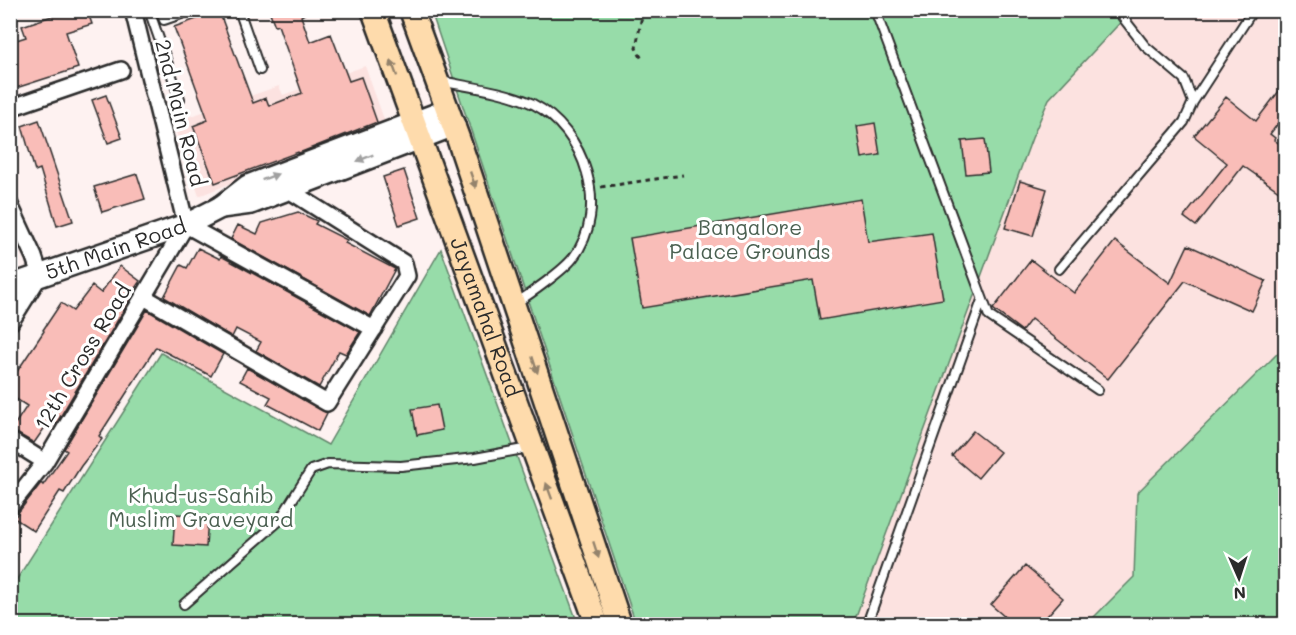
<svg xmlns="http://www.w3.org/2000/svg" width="1296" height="635" viewBox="0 0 1296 635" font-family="Mali,sans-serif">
  <rect width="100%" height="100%" fill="#fef2f1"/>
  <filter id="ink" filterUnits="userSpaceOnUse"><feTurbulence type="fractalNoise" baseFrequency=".0167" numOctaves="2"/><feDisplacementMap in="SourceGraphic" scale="12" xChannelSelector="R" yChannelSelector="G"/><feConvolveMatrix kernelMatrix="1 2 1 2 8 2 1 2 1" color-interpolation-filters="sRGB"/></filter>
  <g filter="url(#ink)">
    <path fill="#fce2e0" d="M 1131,11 L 1283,11 L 1286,12 L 1285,346 L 1137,493 L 1134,577 L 1087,624 L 869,624 L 855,619 L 1032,138 L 1049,99 Z
      M 365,66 L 385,122 L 199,196 L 173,124 L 185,118 L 279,86 L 283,95 Z"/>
    <path fill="#97dca9" stroke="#61846a" stroke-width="1.5" d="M 431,11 L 1131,11 L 1049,99 L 1032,138 L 855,619 L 869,624 L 636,624 Z
      M 441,249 L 578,624 L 11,624 L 10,590 L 161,353 L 328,445 Z
      M 1285,346 L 1285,624 L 1087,624 L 1134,577 L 1137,493 Z"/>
    <path fill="#f9bdb8" stroke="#2b2b2b" stroke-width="1.5" d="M 70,10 L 87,10 L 92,24 L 66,32 L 78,68 L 16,88 L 10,72 L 10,42 L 26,37 L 22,26 Z
      M 269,10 L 311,10 L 301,16 L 310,42 L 331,34 L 349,81 L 361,77 L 377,122 L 299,153 L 298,152 L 215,183 L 193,126 L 208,120 L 174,27 L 219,11 L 253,103 L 266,98 L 269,106 L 302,93 L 278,25 L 275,26 Z
      M 1286,82 L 1286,113 L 1270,134 L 1275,138 L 1274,140 L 1286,148 L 1286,196 L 1243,166 L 1196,226 L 1184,217 L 1227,163 L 1194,136 L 1226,97 L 1256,121 Z
      M 106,95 L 122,138 L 108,143 L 92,100 Z
      M 39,120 L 73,221 L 57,226 L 40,169 L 35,171 L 22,126 Z
      M 875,123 L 880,155 L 862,158 L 857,126 Z
      M 985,139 L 989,172 L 966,174 L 962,141 Z
      M 404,170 L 420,218 L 399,225 L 383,177 Z
      M 137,174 L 145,199 L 102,212 L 94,187 Z
      M 1020,181 L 1047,189 L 1033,236 L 1005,228 Z
      M 861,199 L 868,242 L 932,233 L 943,299 L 820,320 L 813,280 L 642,308 L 630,238 Z
      M 298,212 L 317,221 L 315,224 L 347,240 L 345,243 L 395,269 L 370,316 L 231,239 L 238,225 L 257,234 L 262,223 Z
      M 1115,241 L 1170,283 L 1188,245 L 1266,281 L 1252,311 L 1185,281 L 1108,379 L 1031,319 L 1022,331 L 993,309 L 1031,260 L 1074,293 Z
      M 198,248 L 220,259 L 221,256 L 360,332 L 346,354 L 339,351 L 319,387 L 256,351 L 261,342 L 236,329 L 232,337 L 164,297 L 181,265 L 187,268 Z
      M 120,266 L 140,281 L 129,297 L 131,298 L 56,424 L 50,420 L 34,443 L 11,430 L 27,406 L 10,395 L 10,382 L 44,331 L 43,330 L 61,303 L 73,311 L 92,286 L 101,293 Z
      M 147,310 L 223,354 L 211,376 L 156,347 L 99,436 L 102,439 L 81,466 L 64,493 L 60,491 L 34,531 L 14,518 L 41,483 L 43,485 L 67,451 L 64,449 Z
      M 247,368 L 327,413 L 318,431 L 267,404 L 271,397 L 240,381 Z
      M 437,405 L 442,430 L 417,435 L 412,409 Z
      M 973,431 L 1000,452 L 978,478 L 952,456 Z
      M 175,514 L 208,516 L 206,547 L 173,545 Z
      M 1025,566 L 1063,598 L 1040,624 L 1013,624 L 991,605 Z"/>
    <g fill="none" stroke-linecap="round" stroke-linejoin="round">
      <defs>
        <path id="lane" d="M 149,10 L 180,99
          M 239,10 L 260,70
          M 875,10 L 989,316 L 1098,390
          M 162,13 L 164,20 L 193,10
          M 440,81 C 470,87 505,91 533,104 C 585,130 611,209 573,258 C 564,270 530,294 516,303
          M 1193,102 L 1253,10
          M 1059,269 L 1184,122 L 1193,102 L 1184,79 L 1145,46 L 1117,10
          M 184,604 L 279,521 L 311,470 L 328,464 L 401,466 L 475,458 L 529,448
          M 867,624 L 982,300"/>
        <path id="street" d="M 133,10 L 186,225
          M 10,108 L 121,70
          M 10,205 L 34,257 L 40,275 L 10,323
          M 186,225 L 374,329
          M 144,297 L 327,403 L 407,276 L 404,263 L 287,189
          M 10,440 L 45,462
          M 10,506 L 45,462 L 186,225"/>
        <g id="secondary">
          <path d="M 221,207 L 251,203 L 454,125"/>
          <path id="s1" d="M 10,286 L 186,225 L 221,207 L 248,186 L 448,110"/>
        </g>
        <g id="primary">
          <path id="s2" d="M 373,10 L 597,624"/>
          <path d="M 411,10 L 459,141 L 620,624"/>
        </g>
      </defs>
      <use href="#lane" stroke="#2b2b2b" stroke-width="12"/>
      <use href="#street" stroke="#2b2b2b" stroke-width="20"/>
      <use href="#secondary" stroke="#2b2b2b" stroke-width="26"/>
      <use href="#primary" stroke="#2b2b2b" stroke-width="27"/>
      <path stroke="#2b2b2b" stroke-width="3" stroke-dasharray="4.5 4.5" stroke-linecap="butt" d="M 643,10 L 636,48 L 643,61
        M 601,187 L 683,175"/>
      <use href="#lane" stroke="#fff" stroke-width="8"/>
      <use href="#street" stroke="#fff" stroke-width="15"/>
      <use href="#secondary" stroke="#fff" stroke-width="21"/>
      <use href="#primary" stroke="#fedbac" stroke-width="22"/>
    </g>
    <defs><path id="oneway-solid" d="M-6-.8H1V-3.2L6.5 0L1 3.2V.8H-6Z" transform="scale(1.5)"/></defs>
    <g fill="#94836c">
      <use href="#oneway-solid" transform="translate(394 68) rotate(-110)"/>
      <use href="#oneway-solid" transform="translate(473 180) rotate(71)"/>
      <use href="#oneway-solid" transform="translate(535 365) rotate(72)"/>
      <use href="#oneway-solid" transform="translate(549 491) rotate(-110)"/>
      <use href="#oneway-solid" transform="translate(596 550) rotate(72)"/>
    </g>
    <g fill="#a0a0a0">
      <use href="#oneway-solid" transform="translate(365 158) rotate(158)"/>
      <use href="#oneway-solid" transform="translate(270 177) rotate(-21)"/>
    </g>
  </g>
  <g text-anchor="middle" stroke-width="6" stroke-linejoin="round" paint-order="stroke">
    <g font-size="21" fill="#2b2b2b" stroke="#fff">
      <text transform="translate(180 113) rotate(76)" y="7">2nd Main Road</text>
      <text dy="7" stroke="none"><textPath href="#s1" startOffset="112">5th Main Road</textPath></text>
      <text dy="7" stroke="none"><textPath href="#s2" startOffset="327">Jayamahal Road</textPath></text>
      <text transform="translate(83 357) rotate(-59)" y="7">12th Cross Road</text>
    </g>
    <g font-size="21" fill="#4b6051" stroke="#fff">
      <text x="750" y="235">Bangalore<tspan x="750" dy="24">Palace Grounds</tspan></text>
      <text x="201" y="503">Khud-us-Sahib<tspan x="201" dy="24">Muslim Graveyard</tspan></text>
    </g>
  </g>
  <rect width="1296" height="635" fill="none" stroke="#fff" stroke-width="36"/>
  <rect x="18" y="18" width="1260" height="599" fill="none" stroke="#2b2b2b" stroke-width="2" filter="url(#ink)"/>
  <g transform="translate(1239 578) rotate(177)" stroke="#ffffff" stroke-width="4.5" paint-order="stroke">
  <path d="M0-4.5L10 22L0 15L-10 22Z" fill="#2b2b2b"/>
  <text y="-9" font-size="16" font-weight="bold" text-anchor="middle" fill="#2b2b2b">N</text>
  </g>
</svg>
